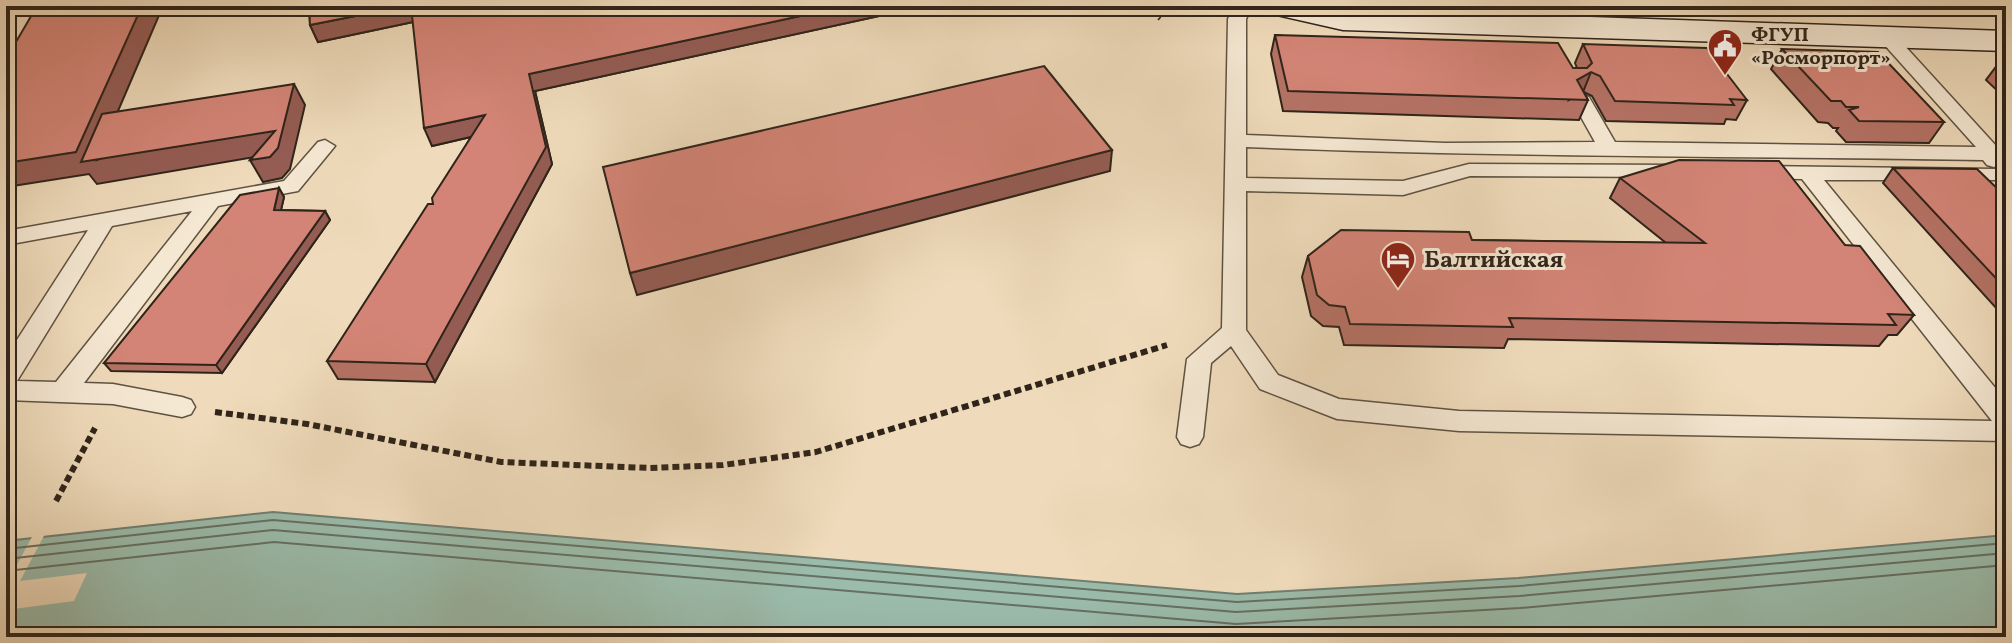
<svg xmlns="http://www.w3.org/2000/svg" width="2012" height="643" viewBox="0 0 2012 643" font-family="Vollkorn,serif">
  <rect width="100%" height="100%" fill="#efdbbb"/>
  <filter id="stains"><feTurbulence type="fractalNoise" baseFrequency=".0025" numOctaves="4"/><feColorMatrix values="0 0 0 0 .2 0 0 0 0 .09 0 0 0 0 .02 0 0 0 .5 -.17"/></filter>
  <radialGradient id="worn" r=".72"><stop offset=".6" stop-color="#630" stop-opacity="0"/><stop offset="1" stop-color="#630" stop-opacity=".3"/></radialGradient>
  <path fill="#9bbcab" stroke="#707f71" stroke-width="2" d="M 273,512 L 1237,594 L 1518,578 L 2006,535 L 2006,637 L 6,637 L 6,541 Z"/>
  <path fill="#efdbbb" d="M 45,534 L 20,581 L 87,573 L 74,601 L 6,610 L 6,585 L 33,535 Z"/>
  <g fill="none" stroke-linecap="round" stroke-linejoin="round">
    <path stroke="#657062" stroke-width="2" d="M 6,549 L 273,520 L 1237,602 L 1519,586 L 2006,543
      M 6,559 L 273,530 L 1236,612 L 1519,596 L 2006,553
      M 6,571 L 274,542 L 1236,624 L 1520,608 L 2006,565"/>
    <defs>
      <path id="lane" d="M 1234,6 L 1252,6 L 1246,19 L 1246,135 L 1445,143 L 1595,142 L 1572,101 L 1582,95 L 1589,97 L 1615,142 L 1976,147 L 1881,41 L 1878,37 L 1881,33 L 1893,33 L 1998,148 L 2006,148 L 2006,160 L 1994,167 L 1987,165 L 1983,160 C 1738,156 1492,157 1246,147 L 1246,178 L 1403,181 L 1469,164 L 1673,165 L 1683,171 L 1673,177 L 1470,176 L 1403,195 L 1246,191 L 1246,330 L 1278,375 L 1339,399 L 1459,411 L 1992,421 L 1802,179 L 1758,178 L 1748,172 L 1758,166 L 1996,169 L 2003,170 L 2006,174 L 2003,180 L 1824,180 L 2006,401 L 2006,441 L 1459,431 L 1337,419 L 1260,389 L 1231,346 L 1211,363 L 1203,437 L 1199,444 L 1190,447 L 1181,444 L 1177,437 L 1187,359 L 1222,328 L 1228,19 Z
        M 1468,6 L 1487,6 L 1508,25 L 1499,30 L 1493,29 Z
        M 325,140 L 335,146 L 298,191 L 218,206 L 84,383 L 113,384 L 182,397 L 191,400 L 195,407 L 191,414 L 182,417 L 113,404 L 6,400 L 6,357 L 88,230 L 6,245 L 6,231 L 284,181 L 318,142 ZM 192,211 L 56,382 L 17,381 L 112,226 Z"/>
      <path id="secondary" d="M 1263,6 L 2006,31 L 2006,51 L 1343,30 L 1268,13 Z"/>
    </defs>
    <use href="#lane" stroke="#5f5242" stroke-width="3"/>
    <use href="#secondary" stroke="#2f241a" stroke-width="3"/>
    <path stroke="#2f241a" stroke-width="4" stroke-dasharray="5 3" stroke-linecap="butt" d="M 1147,7 L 1160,19"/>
    <path stroke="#2f241a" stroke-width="6" stroke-dasharray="7 4" stroke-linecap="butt" d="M 215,412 L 307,424 L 501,462 L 650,468 L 723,465 L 816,452 L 1167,345
      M 56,501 L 95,428"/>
    <use href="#lane" fill="#f5e8d3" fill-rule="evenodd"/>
    <use href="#secondary" fill="#f5e8d3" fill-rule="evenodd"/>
  </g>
  <path fill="#b57265" stroke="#2f241a" stroke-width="2" d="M 309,6 L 925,6 L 535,91 L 552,164 L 435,382 L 338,379 L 327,361 L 433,204 L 471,137 L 432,146 L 413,22 L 318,42 L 310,25 Z
    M 1275,35 L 1573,68 L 1577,68 L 1575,63 L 1583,44 L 1747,100 L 1736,120 L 1726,119 L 1724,124 L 1606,121 L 1592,96 L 1584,92 L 1588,100 L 1579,120 L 1283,111 L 1271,54 Z
    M 1782,49 L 1944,122 L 1929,143 L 1846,142 L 1836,131 L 1838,128 L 1833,128 L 1828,123 L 1818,122 L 1771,69 Z
    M 2001,60 L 2006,60 L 2006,99 L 1986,80 Z
    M 1893,168 L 2006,197 L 2006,319 L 1883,183 Z
    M 1620,178 L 1845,245 L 1914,315 L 1897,335 L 1888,335 L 1879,346 L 1508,339 L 1504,348 L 1344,345 L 1339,327 L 1323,326 L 1311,316 L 1302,277 L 1308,256 L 1472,240 L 1666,243 L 1610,198 Z
    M 279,188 L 284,197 L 281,210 L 325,211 L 330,220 L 222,373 L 111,371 L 104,363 Z"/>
  <path fill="#945c53" stroke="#2f241a" stroke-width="2" d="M 142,6 L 163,6 L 97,160 L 294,84 L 305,105 L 290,169 L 282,178 L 263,182 L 250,160 L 272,154 L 97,184 L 89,174 L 6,187 L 6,163 Z
    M 406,6 L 412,6 L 418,21 L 318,42 L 310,25 Z
    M 847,6 L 925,6 L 535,91 L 552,164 L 435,382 L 426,364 L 529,74 Z
    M 1591,72 L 1583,92 L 1569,100 L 1577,80 Z
    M 485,115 L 492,132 L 432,146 L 424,128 Z
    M 1112,150 L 1110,171 L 637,295 L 630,273 Z
    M 279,188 L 284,197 L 279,219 L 274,210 Z
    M 325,211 L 330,220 L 222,373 L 216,365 Z"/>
  <path fill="#d38476" stroke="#2f241a" stroke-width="2" d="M 37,6 L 142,6 L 76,152 L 6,163 L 6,59 Z
    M 309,6 L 406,6 L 310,25 Z
    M 411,6 L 847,6 L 529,74 L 546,147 L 426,364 L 327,361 L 428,204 L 433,204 L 432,198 L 485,115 L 424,128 Z
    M 1275,35 L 1558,43 L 1573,68 L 1587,68 L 1592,63 L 1583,44 L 1707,48 L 1747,100 L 1730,99 L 1734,105 L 1615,101 L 1600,76 L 1591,72 L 1577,80 L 1588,100 L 1288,91 Z
    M 1782,49 L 1878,52 L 1944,122 L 1859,121 L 1849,110 L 1859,107 L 1846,107 L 1841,101 L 1831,101 Z
    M 1044,66 L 1112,150 L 630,273 L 603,167 Z
    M 294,84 L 278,148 L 270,157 L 250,160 L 275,131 L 81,162 L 102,114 Z
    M 1679,160 L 1779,161 L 1845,245 L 1860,246 L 1914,315 L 1888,314 L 1896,325 L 1509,318 L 1513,327 L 1350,324 L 1345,307 L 1329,305 L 1317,295 L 1308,256 L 1341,230 L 1469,232 L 1472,240 L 1705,243 L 1620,178 Z
    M 1893,168 L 1977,169 L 2006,197 L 2006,289 Z
    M 279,188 L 274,210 L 325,211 L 216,365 L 104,363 L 240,195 Z"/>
  <defs>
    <symbol id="civic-pin" viewBox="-11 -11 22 30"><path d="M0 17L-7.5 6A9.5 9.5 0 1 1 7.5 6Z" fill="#8f2418" stroke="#f5e8d3"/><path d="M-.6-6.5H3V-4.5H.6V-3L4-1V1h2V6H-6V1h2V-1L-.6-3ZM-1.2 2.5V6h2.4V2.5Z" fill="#fff"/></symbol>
    <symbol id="hotel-pin" viewBox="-11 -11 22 30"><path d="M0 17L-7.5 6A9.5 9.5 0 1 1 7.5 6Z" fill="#8f2418" stroke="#f5e8d3"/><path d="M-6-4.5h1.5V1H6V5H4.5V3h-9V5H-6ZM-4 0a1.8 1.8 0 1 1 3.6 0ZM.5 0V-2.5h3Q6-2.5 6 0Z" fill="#fff"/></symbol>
  </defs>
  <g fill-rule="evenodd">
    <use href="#civic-pin" x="1705" y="26" width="40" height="54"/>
    <use href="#hotel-pin" x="1378" y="239" width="40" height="54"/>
  </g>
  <g text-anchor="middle" stroke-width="6" stroke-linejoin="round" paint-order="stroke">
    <g font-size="20" font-weight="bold" fill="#2f241a" stroke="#f5e8d3" text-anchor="start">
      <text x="1751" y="41">ФГУП<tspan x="1751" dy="23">«Росморпорт»</tspan></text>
    </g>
    <g font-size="24" font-weight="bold" fill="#2f241a" stroke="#f5e8d3" text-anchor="start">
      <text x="1424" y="267">Балтийская</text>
    </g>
  </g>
  <rect width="2012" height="643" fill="none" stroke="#efdbbb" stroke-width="32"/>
  <rect x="8" y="8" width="1996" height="627" fill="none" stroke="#2f241a" stroke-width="4"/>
  <rect x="16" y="16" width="1980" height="611" fill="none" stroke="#2f241a" stroke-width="2"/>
  <rect width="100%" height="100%" filter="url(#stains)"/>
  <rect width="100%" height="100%" fill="url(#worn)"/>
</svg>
